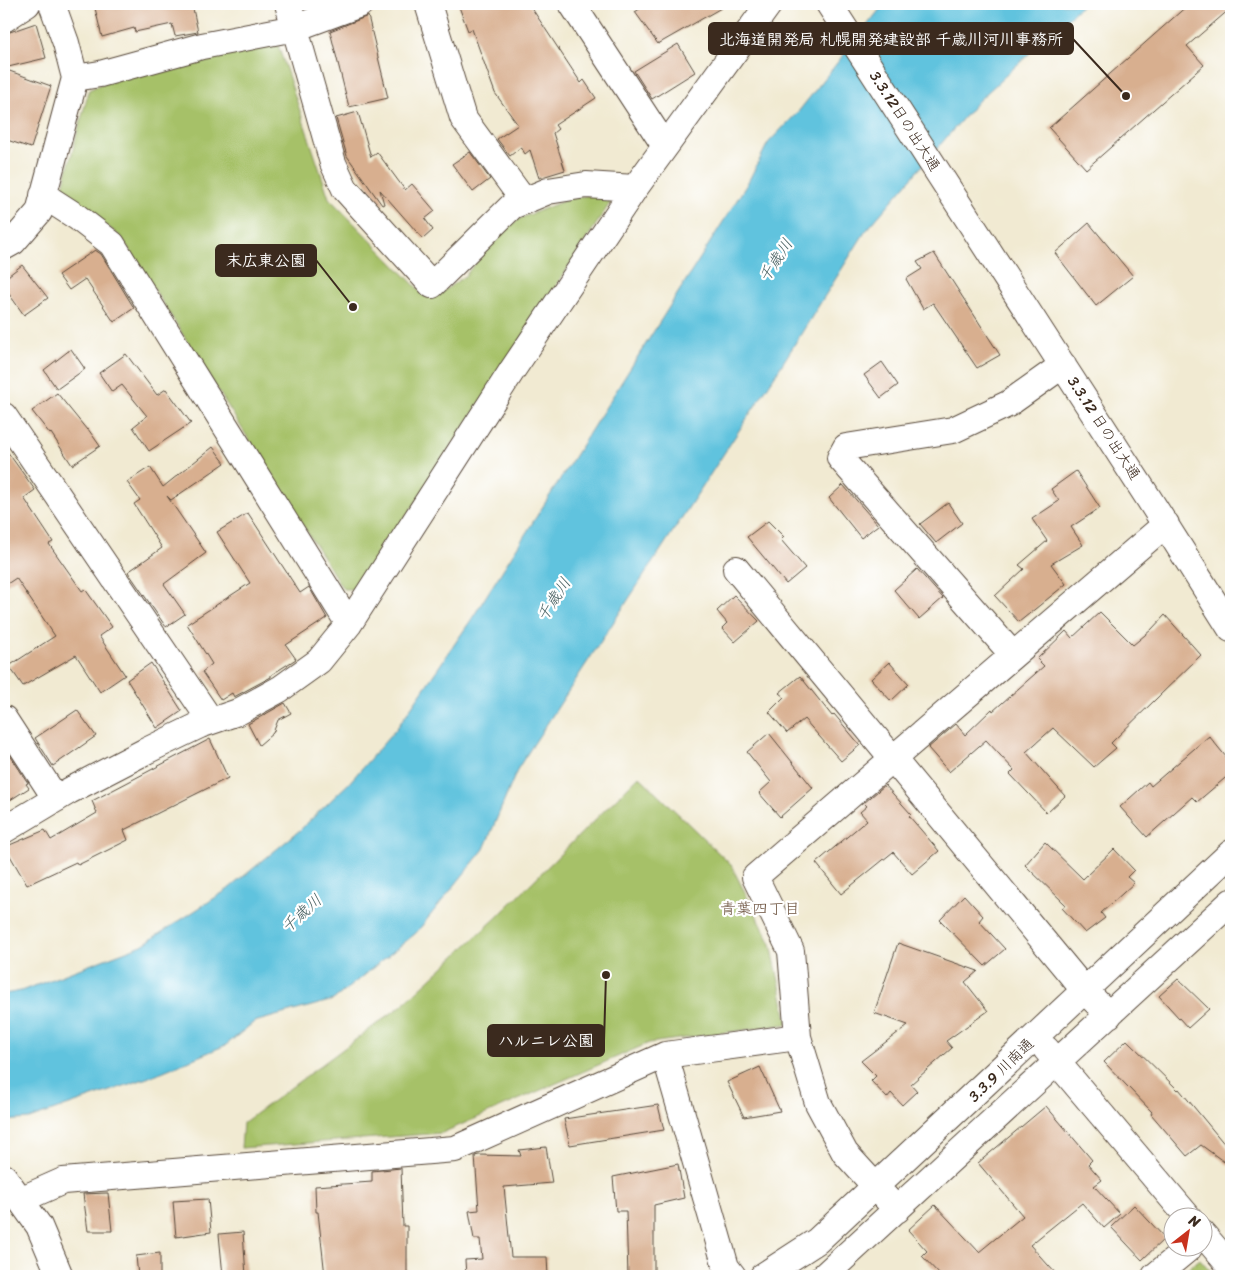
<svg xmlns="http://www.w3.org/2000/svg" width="1235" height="1280" viewBox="0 0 1235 1280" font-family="Sriracha,'Klee One',sans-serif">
  <rect width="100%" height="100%" fill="#fff"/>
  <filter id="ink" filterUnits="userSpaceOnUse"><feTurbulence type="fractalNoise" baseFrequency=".02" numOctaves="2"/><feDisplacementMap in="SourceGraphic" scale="10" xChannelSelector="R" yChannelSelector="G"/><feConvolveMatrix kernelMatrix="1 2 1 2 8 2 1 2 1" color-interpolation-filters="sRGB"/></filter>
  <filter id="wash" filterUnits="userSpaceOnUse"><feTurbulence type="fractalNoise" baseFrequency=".0096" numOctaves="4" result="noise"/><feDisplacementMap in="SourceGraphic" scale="20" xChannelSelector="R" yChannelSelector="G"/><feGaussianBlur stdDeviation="1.12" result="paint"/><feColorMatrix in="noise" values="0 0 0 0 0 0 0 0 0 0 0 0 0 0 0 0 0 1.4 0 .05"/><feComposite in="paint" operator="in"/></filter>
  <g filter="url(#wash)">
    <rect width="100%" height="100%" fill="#f1ead2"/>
    <path fill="#a6c167" stroke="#707642" d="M 275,36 L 329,198 L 426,297 L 435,297 L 465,276 L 481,256 L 506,228 L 521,218 L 571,198 L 592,195 L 612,200 L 361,586 L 353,589 L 343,589 L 122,238 L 62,190 L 89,90 L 122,74 Z
      M 639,776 L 731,865 L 771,944 L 788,1024 L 649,1043 L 442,1133 L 241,1148 L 243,1123 L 401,1006 L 495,919 Z
      M 1200,1259 L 1215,1276 L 1179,1276 Z"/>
    <path fill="#60c3de" stroke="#4e767e" d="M 884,4 L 1083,4 L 977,102 L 865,232 L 774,377 L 518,768 L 484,849 L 416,933 L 333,1000 L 254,1022 L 226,1045 L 147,1078 L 29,1119 L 4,1121 L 4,994 L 21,991 L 142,945 L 227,890 L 300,830 L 349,783 L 397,728 L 471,620 L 747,184 L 768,143 L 798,112 Z"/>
    <g id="blocks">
      <path fill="#d8af8f" d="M 94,4 L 192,4 L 198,32 L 175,36 L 172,24 L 135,32 L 134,28 L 102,37 Z
        M 458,4 L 529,4 L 581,83 L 584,80 L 596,98 L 555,125 L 558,129 L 553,133 L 565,170 L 539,178 L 530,150 L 525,154 L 521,147 L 510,156 L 497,139 L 518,125 L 495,93 L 472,29 L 468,31 Z
        M 647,4 L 728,4 L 658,44 L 635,12 Z
        M 1189,4 L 1231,4 L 1231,8 L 1187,46 L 1204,65 L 1086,169 L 1049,128 Z
        M 368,16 L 388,98 L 349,107 L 330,31 Z
        M 36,23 L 46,58 L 4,68 L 4,34 Z
        M 678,44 L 695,72 L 652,99 L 634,71 Z
        M 4,69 L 51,86 L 31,148 L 4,139 Z
        M 358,112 L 371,157 L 377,152 L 405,190 L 412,184 L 435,211 L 425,219 L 433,230 L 423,239 L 380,190 L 384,204 L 382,205 L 347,156 L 336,118 Z
        M 470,152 L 490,179 L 473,192 L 452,164 Z
        M 1089,223 L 1133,276 L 1096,306 L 1055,253 Z
        M 95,250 L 101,254 L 134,308 L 114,322 L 85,279 L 69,290 L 58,275 Z
        M 934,253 L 1000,355 L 977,368 L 933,303 L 923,309 L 906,279 L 922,269 L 917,262 Z
        M 22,265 L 48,298 L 24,315 L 4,287 L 4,279 Z
        M 71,349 L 85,369 L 57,389 L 44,370 Z
        M 126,354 L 157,395 L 166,389 L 191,423 L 149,451 L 133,427 L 147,416 L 122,385 L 112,392 L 99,373 Z
        M 882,362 L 898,385 L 881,398 L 864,375 Z
        M 57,393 L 87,430 L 88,429 L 100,446 L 72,465 L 51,433 L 50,434 L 32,411 Z
        M 4,447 L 35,490 L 24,498 L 53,542 L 49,544 L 82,591 L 85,589 L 112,627 L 99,636 L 125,675 L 100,692 L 76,655 L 23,686 L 9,666 L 55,636 L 16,578 L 4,586 Z
        M 213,447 L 225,463 L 171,500 L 167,496 L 206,553 L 164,584 L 185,614 L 166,627 L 128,572 L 162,548 L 134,504 L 140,500 L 127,482 L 150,467 L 163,487 Z
        M 1076,471 L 1100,508 L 1071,527 L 1083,545 L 1051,564 L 1066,584 L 1019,622 L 995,596 L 1024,569 L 1019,565 L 1047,541 L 1032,519 L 1059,501 L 1051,489 Z
        M 843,485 L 878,525 L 861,538 L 829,498 Z
        M 948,503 L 962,523 L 936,543 L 920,524 Z
        M 248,513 L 300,593 L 309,587 L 327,618 L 286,645 L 296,659 L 271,675 L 271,677 L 234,697 L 232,693 L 221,700 L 202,672 L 212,664 L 187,624 L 250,583 L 217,532 Z
        M 768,521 L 784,537 L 781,540 L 805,568 L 786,584 L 747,537 Z
        M 917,569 L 943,598 L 919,619 L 894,590 Z
        M 734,595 L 759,621 L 735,642 L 722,628 L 727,623 L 717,611 Z
        M 1100,612 L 1133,645 L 1151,630 L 1165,615 L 1201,655 L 1111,743 L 1116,748 L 1094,767 L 1053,728 L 1026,752 L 1065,796 L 1047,813 L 1010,774 L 1014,770 L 986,740 L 949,772 L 928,748 L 956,724 L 965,735 L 992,709 L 993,711 L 1044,666 L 1037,659 L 1066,631 L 1072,638 Z
        M 889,662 L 909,684 L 891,701 L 871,679 Z
        M 151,663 L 182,711 L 157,728 L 127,680 Z
        M 800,676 L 832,716 L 834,714 L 860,745 L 841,761 L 804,719 L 787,733 L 769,712 L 784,697 L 779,693 Z
        M 285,703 L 291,713 L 278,720 L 273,733 L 259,745 L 248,724 Z
        M 77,710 L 96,736 L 53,766 L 35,738 Z
        M 769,733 L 813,788 L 780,817 L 759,793 L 771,782 L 747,752 Z
        M 1209,736 L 1231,763 L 1231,773 L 1197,802 L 1192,797 L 1147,837 L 1120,807 L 1148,782 L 1151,786 Z
        M 210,739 L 228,778 L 124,830 L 128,840 L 78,865 L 76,862 L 27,885 L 5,847 L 45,830 L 51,840 L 97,813 L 92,801 Z
        M 10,755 L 28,783 L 26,784 L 29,788 L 4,804 L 4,759 Z
        M 885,785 L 911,814 L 909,816 L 939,851 L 912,874 L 893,852 L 841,894 L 816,863 L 867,820 L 860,812 L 867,806 L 864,803 Z
        M 1045,842 L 1083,879 L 1114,849 L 1134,870 L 1127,877 L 1134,883 L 1101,913 L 1105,918 L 1085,933 L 1062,908 L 1066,905 L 1025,865 Z
        M 964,895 L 983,916 L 979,921 L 1005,949 L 985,966 L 940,920 Z
        M 898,943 L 978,971 L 965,982 L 988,1011 L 946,1041 L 952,1048 L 911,1084 L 917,1091 L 902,1105 L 891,1093 L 887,1098 L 871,1081 L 876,1076 L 861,1061 L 908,1025 L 874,1013 Z
        M 1178,979 L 1209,1009 L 1188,1028 L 1159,996 Z
        M 1127,1040 L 1178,1090 L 1179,1089 L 1231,1152 L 1231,1167 L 1201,1145 L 1187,1156 L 1151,1114 L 1152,1112 L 1104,1062 Z
        M 760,1067 L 780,1111 L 744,1117 L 727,1082 Z
        M 658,1105 L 664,1130 L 570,1145 L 564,1119 Z
        M 1046,1106 L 1092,1160 L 1088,1164 L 1102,1180 L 1094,1186 L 1120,1214 L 1104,1228 L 1082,1203 L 1030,1245 L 1058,1276 L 941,1276 L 922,1256 L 927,1251 L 908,1230 L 935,1205 L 979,1252 L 1023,1216 L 978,1163 Z
        M 546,1147 L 552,1183 L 504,1187 L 511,1257 L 547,1257 L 548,1276 L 466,1276 L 465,1260 L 482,1259 L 480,1239 L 474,1239 L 469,1211 L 479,1210 L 475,1156 L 479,1155 L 521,1156 L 519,1150 Z
        M 678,1164 L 684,1198 L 654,1205 L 654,1276 L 628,1276 L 626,1211 L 616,1211 L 613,1177 Z
        M 401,1168 L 403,1226 L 407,1226 L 407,1276 L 325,1276 L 318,1212 L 316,1212 L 315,1186 L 372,1182 L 372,1171 Z
        M 108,1193 L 112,1231 L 88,1231 L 83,1194 Z
        M 208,1199 L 211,1232 L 176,1237 L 173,1201 Z
        M 1134,1205 L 1165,1238 L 1142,1260 L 1111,1227 Z
        M 243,1232 L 246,1276 L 223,1276 L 219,1234 Z
        M 160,1253 L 160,1276 L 138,1276 L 136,1256 Z"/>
    </g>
  </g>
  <g filter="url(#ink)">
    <use href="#blocks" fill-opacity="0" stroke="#564739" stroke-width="1"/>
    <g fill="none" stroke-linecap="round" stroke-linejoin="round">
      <defs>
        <path id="minor" d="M 288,4 L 333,163 L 345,189 L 432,285 L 512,206 L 548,191 L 586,185 L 635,188
          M 428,4 L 463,118 L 524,201
          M 572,4 L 665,146
          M 829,4 L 1149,499 L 1231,629
          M 4,19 L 27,4
          M 75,78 L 100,74 L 202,46 L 295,28 L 360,4
          M 43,195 L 77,217 L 112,244 L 349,624
          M 4,247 L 13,242 L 39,212 L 75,78 L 66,43 L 52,4
          M 4,416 L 211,721
          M 736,569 L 1085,991 L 1109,1015
          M 1013,655 L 840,458 L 846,447 L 953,430 L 1008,404 L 1063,365
          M 4,719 L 56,799
          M 4,830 L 69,791 L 146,751 L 200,725 L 238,712 L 280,689 L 319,661 L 349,624 L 513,369 L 635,188 L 769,4
          M 1046,1049 L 1189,1218
          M 665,1055 L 726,1267 L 733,1276
          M 4,1177 L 39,1226 L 60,1276
          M 20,1200 L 63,1181 L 455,1149 L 665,1055 L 798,1037
          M 897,1210 L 845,1153 L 818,1103 L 798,1037 L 791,951 L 755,877 L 1166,524
          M 1202,1233 L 1231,1267
          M 763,1276 L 817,1241 L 1231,853
          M 824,1276 L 1231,902
          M 1155,1276 L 1189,1248"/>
      </defs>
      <use href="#minor" stroke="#564739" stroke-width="28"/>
      <use href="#minor" stroke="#fff" stroke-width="26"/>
    </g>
  </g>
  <g text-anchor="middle" stroke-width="4.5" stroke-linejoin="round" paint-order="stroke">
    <g font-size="15" fill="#3b2a1e" stroke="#fff">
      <text transform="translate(905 121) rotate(57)" y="5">3.3.12日の出大通</text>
      <text transform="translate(1104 428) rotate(57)" y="5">3.3.12 日の出大通</text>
      <text transform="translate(1001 1070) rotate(-44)" y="5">3.3.9 川南通</text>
    </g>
    <g font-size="16" font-style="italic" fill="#486061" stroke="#fff">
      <text transform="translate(775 260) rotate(-57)" y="6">千歳川</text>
      <text transform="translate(553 599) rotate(-57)" y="6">千歳川</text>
      <text transform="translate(301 913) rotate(-42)" y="6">千歳川</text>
    </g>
    <g font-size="16" fill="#725946" stroke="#fff">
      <text x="760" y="914">青葉四丁目</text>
    </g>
  </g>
  <path fill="none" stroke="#3b2a1e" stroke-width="2" d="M1126 96L1073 39M353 307L316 260M606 975L604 1041"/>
  <g fill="#3b2a1e" stroke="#fff" stroke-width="2">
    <circle cx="1126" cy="96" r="5"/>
    <circle cx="353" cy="307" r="5"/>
    <circle cx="606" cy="975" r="5"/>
  </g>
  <g fill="#3b2a1e" stroke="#3b2a1e" stroke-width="2">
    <rect x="709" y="23" width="364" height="31" rx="5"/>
    <rect x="216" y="245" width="100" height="31" rx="5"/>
    <rect x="488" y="1025" width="116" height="31" rx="5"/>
  </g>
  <g font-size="16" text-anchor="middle" font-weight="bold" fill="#fff">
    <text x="891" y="45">北海道開発局 札幌開発建設部 千歳川河川事務所</text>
    <text x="266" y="266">末広東公園</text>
    <text x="546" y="1046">ハルニレ公園</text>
  </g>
  <rect width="1235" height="1280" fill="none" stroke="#fff" stroke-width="20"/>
  <g transform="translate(1188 1232) rotate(31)"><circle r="24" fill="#ffffff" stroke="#b1aaa5"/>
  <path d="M0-4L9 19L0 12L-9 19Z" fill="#c8321e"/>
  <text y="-8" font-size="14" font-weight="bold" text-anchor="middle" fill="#3b2a1e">N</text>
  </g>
</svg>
